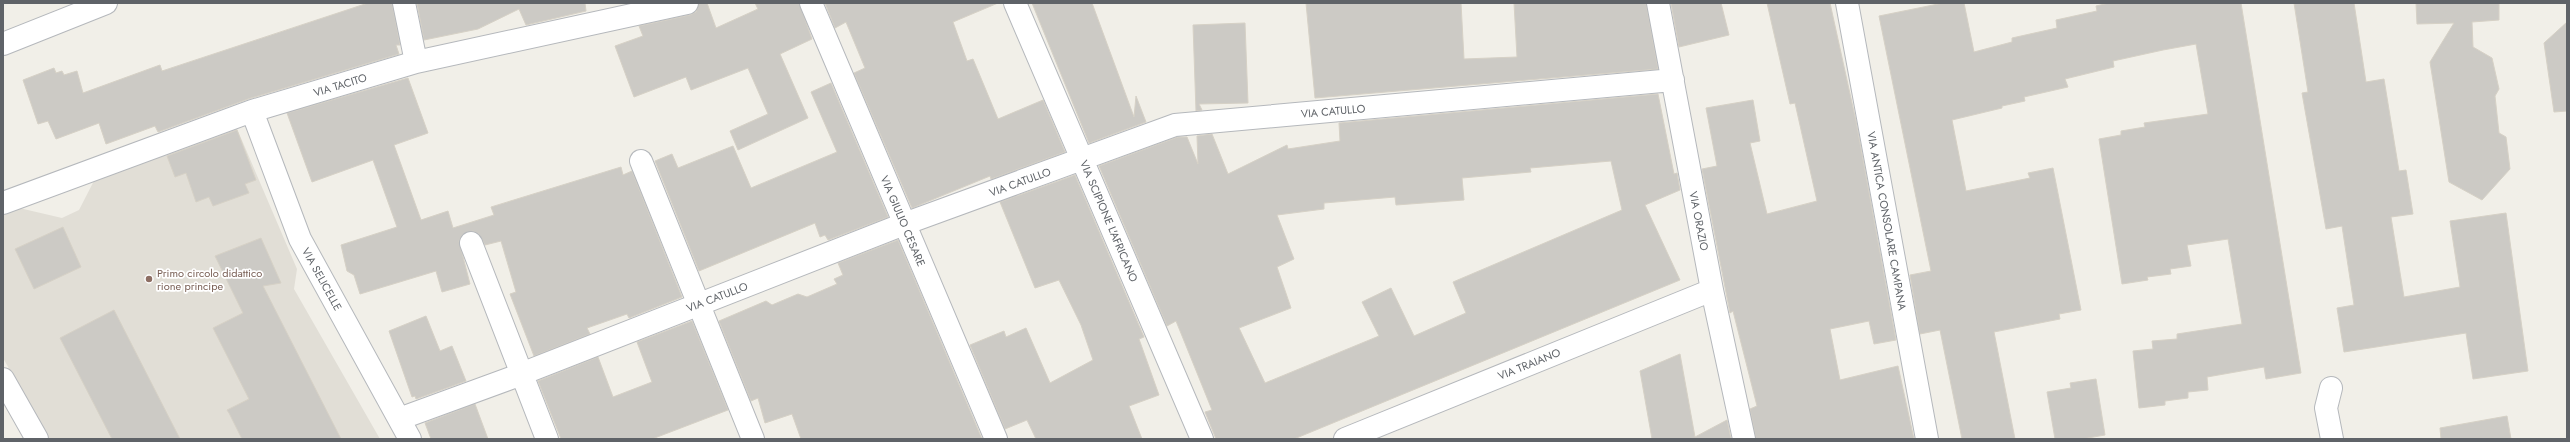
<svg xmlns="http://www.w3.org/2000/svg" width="2570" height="442" viewBox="0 0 2570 442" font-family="Jost,sans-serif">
  <rect width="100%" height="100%" fill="#f1efe8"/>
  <path fill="#e1ded6" d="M 235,124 L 297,269 L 294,289 L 380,439 L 49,439 L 3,358 L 3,212 L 15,207 L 62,218 L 79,210 L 97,175 Z"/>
  <path fill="#cccac5" stroke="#d6d1c6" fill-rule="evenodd" d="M 368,3 L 392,3 L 400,45 L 396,45 L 399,54 L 248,99 L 158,132 L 155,126 L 106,144 L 99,123 L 56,139 L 48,121 L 38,124 L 23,80 L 54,68 L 56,73 L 62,71 L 64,75 L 77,71 L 83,93 L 160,65 L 162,71 Z
    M 417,3 L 585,3 L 586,11 L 526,25 L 519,9 L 478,29 L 424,40 Z
    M 699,3 L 707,3 L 716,28 L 758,9 L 755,3 L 799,3 L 812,39 L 780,54 L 808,118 L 738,150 L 730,131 L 768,114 L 748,68 L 691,90 L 686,77 L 634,97 L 615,46 L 643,36 L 639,26 L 690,15 L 696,12 Z
    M 825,3 L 998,3 L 953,22 L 967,61 L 973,59 L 998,119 L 1043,100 L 1065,152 L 991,179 L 990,176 L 912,208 L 854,73 L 865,68 L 846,22 L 835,28 Z
    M 1032,3 L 1092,3 L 1134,117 L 1136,96 L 1146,122 L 1089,143 Z
    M 1306,3 L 1461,3 L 1464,59 L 1517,57 L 1514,3 L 1646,3 L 1658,69 L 1315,98 Z
    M 1671,3 L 1721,3 L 1729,35 L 1679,47 Z
    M 1767,3 L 1830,3 L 1856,121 L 1896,340 L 1874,344 L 1869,321 L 1830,329 L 1840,380 L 1898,366 L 1914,439 L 1756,439 L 1750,409 L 1757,406 L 1733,311 L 1730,313 L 1702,169 L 1717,166 L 1706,108 L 1753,100 L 1760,141 L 1750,143 L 1767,214 L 1817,201 L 1795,103 L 1790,104 Z
    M 1943,3 L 1964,3 L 1974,52 L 2012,42 L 2012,38 L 2057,28 L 2056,20 L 2097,11 L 2096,6 L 2109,3 L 2241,3 L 2301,373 L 2266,379 L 2264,367 L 2207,377 L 2208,390 L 2188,392 L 2188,398 L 2165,401 L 2165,405 L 2139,408 L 2133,351 L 2153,349 L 2152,341 L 2177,339 L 2177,334 L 2242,324 L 2228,239 L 2187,245 L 2191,266 L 2170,269 L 2171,274 L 2147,277 L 2148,280 L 2122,284 L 2099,139 L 2121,135 L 2121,131 L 2145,127 L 2144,123 L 2208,114 L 2196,44 L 2163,50 L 2113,61 L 2114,67 L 2065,79 L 2068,87 L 2024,97 L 2025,101 L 2002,106 L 2002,108 L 1952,120 L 1966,191 L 2030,178 L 2028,173 L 2053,168 L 2081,310 L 2059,314 L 2060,319 L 1994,332 L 2015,439 L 1962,439 L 1940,330 L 1920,334 L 1910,275 L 1931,271 L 1879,16 Z
    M 2294,3 L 2354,3 L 2366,82 L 2384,79 L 2399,171 L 2406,170 L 2413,214 L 2391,217 L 2404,297 L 2460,287 L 2450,221 L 2506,213 L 2528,371 L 2473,379 L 2466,333 L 2344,352 L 2337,308 L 2354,305 L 2342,226 L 2326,229 L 2302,93 L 2308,92 Z
    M 2416,3 L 2499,3 L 2499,20 L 2472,22 L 2473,47 L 2492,58 L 2499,89 L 2495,96 L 2499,133 L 2506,137 L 2510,169 L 2482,200 L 2449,182 L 2430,62 L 2454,23 L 2417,24 Z
    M 2567,22 L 2567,111 L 2554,112 L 2544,43 Z
    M 1245,23 L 1248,103 L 1199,104 L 1202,110 L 1196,111 L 1193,25 Z
    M 408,78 L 428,133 L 394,145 L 421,220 L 448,211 L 453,228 L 494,215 L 491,207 L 621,167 L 623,175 L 632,171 L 682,297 L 629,318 L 627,314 L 587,328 L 590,334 L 534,356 L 510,294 L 516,292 L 501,241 L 485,245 L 479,234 L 473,231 L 462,235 L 459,241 L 470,284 L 442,292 L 436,271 L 360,294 L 354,275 L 347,271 L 341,245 L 397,227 L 373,160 L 312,182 L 287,113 Z
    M 831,83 L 888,217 L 828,240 L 825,235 L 820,237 L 815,223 L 699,271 L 655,161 L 672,154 L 678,168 L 733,146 L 751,188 L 837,152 L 811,92 Z
    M 1658,94 L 1674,174 L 1677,173 L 1680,190 L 1645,205 L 1680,280 L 1294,439 L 1216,439 L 1205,412 L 1212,410 L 1176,321 L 1167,326 L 1099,166 L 1178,137 L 1187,137 L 1198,164 L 1197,136 L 1212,134 L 1228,174 L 1287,145 L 1288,149 L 1340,141 L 1339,123 ZM 1611,161 L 1622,210 L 1453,282 L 1466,313 L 1414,336 L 1391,288 L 1362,302 L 1379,336 L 1265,383 L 1239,328 L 1291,308 L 1277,267 L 1294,259 L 1277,215 L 1324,209 L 1324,203 L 1395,197 L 1396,205 L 1464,200 L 1462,178 L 1531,172 L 1530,168 Z
    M 237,130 L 256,180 L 245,184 L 249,193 L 213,206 L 209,197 L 196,202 L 186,173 L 175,177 L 167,156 Z
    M 1075,175 L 1144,337 L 1139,339 L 1159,395 L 1129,406 L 1142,439 L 1036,439 L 1027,420 L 1005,429 L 970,345 L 1004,331 L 1006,337 L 1026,328 L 1050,383 L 1093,360 L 1081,325 L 1059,280 L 1035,288 L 1000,202 Z
    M 63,227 L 81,267 L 34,289 L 15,249 Z
    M 261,238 L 281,283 L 263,286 L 341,439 L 242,439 L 229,413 L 227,410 L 249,399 L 213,328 L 243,313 L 215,256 Z
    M 898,240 L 982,439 L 801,439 L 792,414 L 765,423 L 758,398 L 751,401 L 719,321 L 766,301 L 772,305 L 798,294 L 807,297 L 837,284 L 834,279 L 843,275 L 838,263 Z
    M 114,310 L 180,439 L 112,439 L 60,338 Z
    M 426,316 L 440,351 L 452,346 L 466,381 L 416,399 L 415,396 L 412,397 L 389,331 Z
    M 692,321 L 728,410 L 652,439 L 561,439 L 538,381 L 598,357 L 613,397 L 652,382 L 637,342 Z
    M 1680,354 L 1695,437 L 1727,420 L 1731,439 L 1652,439 L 1640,371 Z
    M 2096,379 L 2105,435 L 2082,439 L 2055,439 L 2047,392 L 2071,388 L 2070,383 Z
    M 475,404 L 488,439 L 431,439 L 425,423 Z
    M 2507,416 L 2511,439 L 2441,439 L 2440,428 Z"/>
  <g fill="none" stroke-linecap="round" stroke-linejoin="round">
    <defs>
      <path id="street" d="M 404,3 L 416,62
        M 811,3 L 996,439
        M 1015,3 L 1202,439
        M 1658,3 L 1712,290 L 1744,439
        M 1847,3 L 1927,439
        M 3,44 L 106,3
        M 252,111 L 300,239 L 410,439
        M 641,161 L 753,439
        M 3,203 L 252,111 L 416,62 L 687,3
        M 471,243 L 547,439
        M 3,379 L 37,439
        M 2331,388 L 2326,408 L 2332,439
        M 399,419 L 511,378 L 904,224 L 1175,125 L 1673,80
        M 1345,439 L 1712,290"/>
    </defs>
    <use href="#street" stroke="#b5b8bc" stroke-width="24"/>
    <use href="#street" stroke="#fff" stroke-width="22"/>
  </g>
  <circle fill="#8d6e63" stroke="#fff" stroke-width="1.5" cx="149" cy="279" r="4"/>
  <g text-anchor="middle" stroke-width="3.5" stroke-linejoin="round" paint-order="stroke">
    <g font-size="11" fill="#5f6368" stroke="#fff">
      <text transform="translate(340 85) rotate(-17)" y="4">VIA TACITO</text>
      <text transform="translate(1333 111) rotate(-5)" y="4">VIA CATULLO</text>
      <text transform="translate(1020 182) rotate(-20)" y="4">VIA CATULLO</text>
      <text transform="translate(903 221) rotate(67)" y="4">VIA GIULIO CESARE</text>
      <text transform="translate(1109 221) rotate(67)" y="4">VIA SCIPIONE L'AFRICANO</text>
      <text transform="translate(1699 221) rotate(79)" y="4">VIA ORAZIO</text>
      <text transform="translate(1887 221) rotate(80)" y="4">VIA ANTICA CONSOLARE CAMPANA</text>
      <text transform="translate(322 279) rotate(61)" y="4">VIA SELICELLE</text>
      <text transform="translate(717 297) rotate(-21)" y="4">VIA CATULLO</text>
      <text transform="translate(1529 364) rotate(-22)" y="4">VIA TRAIANO</text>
    </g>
    <g font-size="11" fill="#785e54" stroke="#fff" text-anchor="start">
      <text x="157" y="277">Primo circolo didattico<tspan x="157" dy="13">rione principe</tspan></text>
    </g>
  </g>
  <rect width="2570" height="442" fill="none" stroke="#5f6368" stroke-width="8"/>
</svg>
